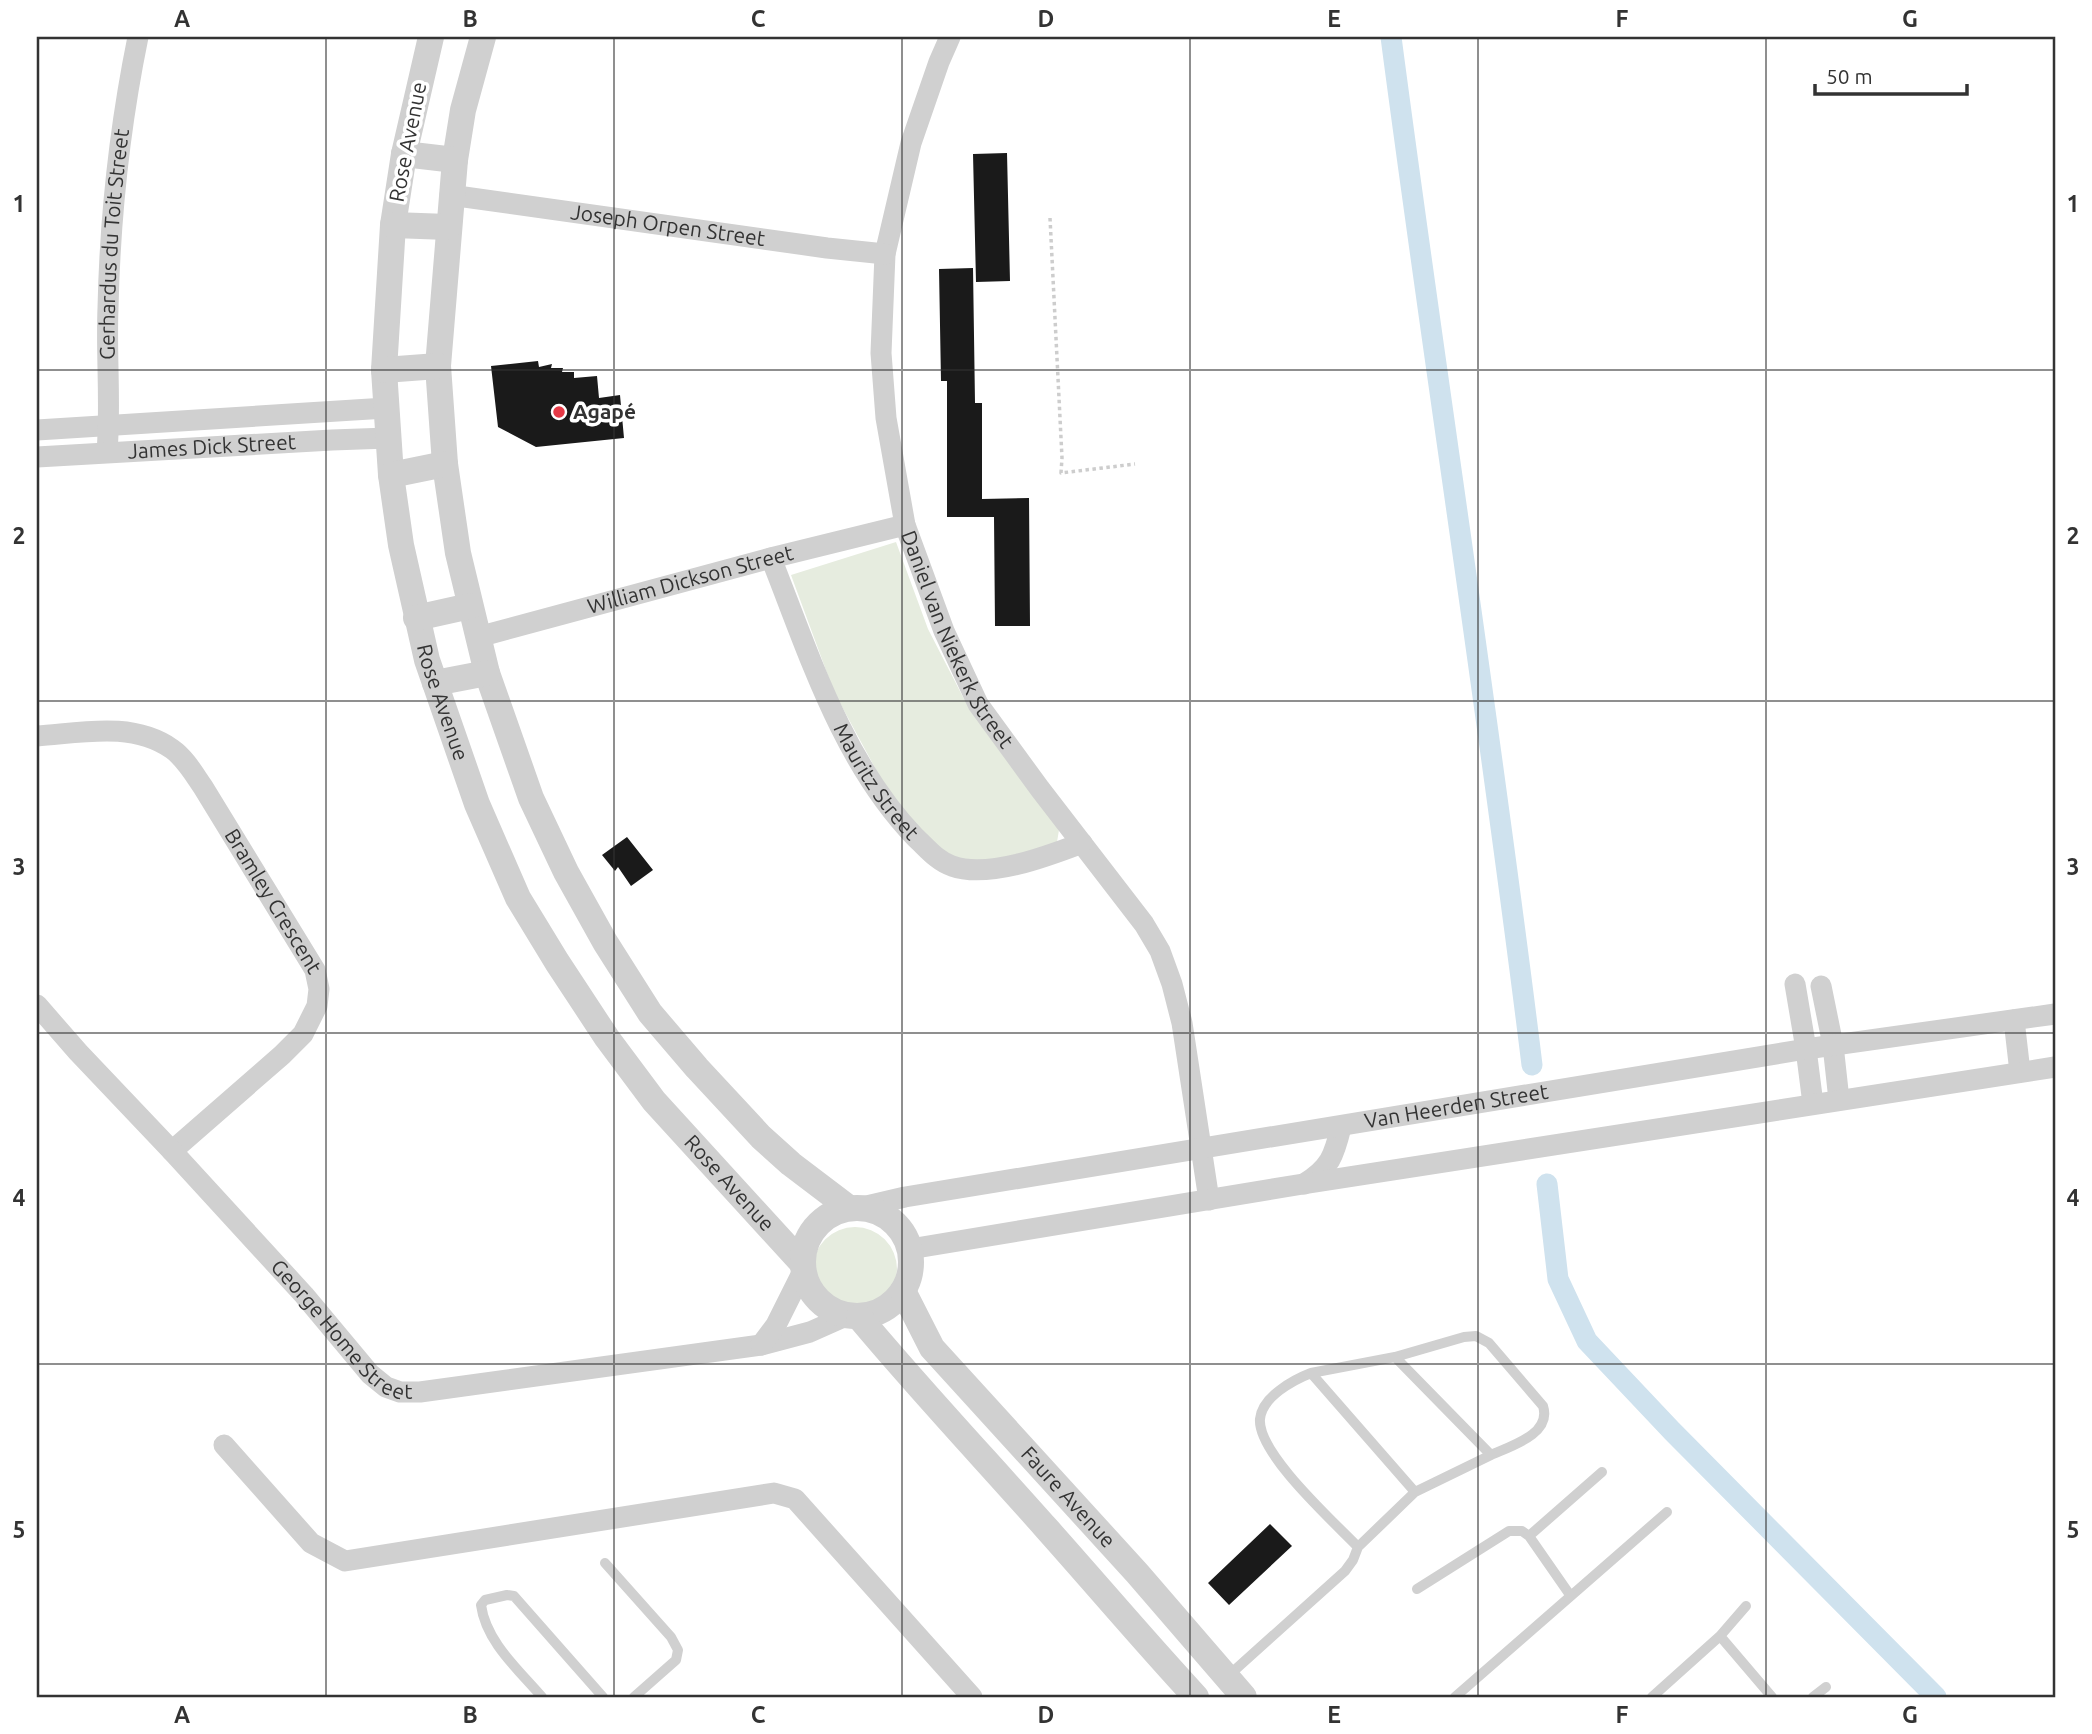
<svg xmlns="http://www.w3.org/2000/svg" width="2092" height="1734" viewBox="0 0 2092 1734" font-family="Ubuntu,sans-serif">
  <rect width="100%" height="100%" fill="#fff"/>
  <path fill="#e6ecdf" d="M 896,542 L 928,629 L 964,699 L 1059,830 L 1057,842 L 1041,853 L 955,864 L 893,801 L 834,692 L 791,575 Z
    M813 1269a42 42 0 1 1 84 0a42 42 0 1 1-84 0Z"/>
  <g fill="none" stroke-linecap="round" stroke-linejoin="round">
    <path stroke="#cfe2ee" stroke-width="21" d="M 1391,37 C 1436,380 1490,722 1532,1065
      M 1547,1184 L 1558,1279 L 1587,1341 L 1672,1431 L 1936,1697"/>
  </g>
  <path fill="#1a1a1a" d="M 1007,153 L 1010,281 L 976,282 L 973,154 Z
    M 973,268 L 975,403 L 982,403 L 982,499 L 1029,498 L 1030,626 L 995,626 L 994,517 L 947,517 L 947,381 L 941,381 L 939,269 Z
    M 538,361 L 539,367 L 552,364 L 551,368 L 563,368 L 562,372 L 574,372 L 574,378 L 597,376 L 599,398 L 620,395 L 624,438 L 536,447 L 498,427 L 491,366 Z
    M 627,837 L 653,870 L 631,886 L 618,867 L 615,871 L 602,855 Z
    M 1270,1524 L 1292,1546 L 1229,1605 L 1208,1583 Z"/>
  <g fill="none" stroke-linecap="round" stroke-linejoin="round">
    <path stroke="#cdcdcd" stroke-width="3.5" stroke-dasharray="3.5 3.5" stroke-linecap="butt" d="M 1050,218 L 1062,458 L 1061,473 L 1135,464"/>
    <path stroke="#d0d0d0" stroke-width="10" d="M 1395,1357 L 1464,1337 L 1476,1336 L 1489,1343 L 1543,1406 C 1552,1434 1511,1446 1491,1455
      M 1311,1373 L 1395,1357 L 1491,1455 L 1415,1492
      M 1529,1536 L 1602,1472
      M 605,1563 L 671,1637 L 678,1650 L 676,1660 L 634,1697
      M 1417,1589 L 1509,1531 L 1522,1531 L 1529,1536 L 1570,1595
      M 1720,1636 L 1746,1606
      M 1227,1677 L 1345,1571 L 1353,1560 L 1358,1547 L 1415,1492 L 1311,1373 C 1293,1380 1262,1397 1260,1419 C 1257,1453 1334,1522 1358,1547
      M 542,1697 C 519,1670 486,1642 481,1605 L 485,1600 L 507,1595 L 514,1596 L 603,1697
      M 1455,1697 L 1667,1512
      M 1652,1697 L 1720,1636 L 1772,1697
      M 1813,1697 L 1826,1687"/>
    <g stroke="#d0d0d0" stroke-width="21">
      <path id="s1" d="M 950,37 L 939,62 L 911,143 L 885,254 L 881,353 L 886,418 L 905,525 L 944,631 L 978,704 L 1040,789 L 1144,924 L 1160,951 L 1172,984 L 1182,1023 L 1209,1200"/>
      <path id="s2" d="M 450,195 L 827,248 L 885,254"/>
      <path d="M 37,430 L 386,408"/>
      <path id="s3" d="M 107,452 C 111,404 106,356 108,308 C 110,217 120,125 138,37"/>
      <path id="s4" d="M 37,457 L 332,440 L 388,438"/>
      <path id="s5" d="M 771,558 C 809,654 842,761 915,837 C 927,848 937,861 952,866 C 988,879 1048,856 1082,843"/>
      <path id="s6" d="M 478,637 L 771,558 L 905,525"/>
      <path id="s7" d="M 37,736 C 81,733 132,721 172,749 C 185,758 194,774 203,787 L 315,970 L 319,989 L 317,1006 L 303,1034 L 282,1055 L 172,1151"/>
      <path d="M 1795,984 L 1806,1049 L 1813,1104"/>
      <path d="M 1821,986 L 1833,1045 L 1839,1100"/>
      <path id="s8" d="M 37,1005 L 78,1052 L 172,1151 L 304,1295 L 370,1374 L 386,1387 L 400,1392 L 420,1392 L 761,1345 L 810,1332 L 846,1316"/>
      <path d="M 2014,1020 L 2020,1072"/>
      <path d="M 1304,1184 C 1330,1168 1334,1156 1341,1127"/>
      <path id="s9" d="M 858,1208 L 905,1197 L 1806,1049 L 2055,1014"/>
      <path d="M 910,1249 L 1303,1184 L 2055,1067"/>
      <path d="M 761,1345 L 776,1325 L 803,1271"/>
      <path d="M 224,1445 L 311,1543 L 345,1561 L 774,1493 L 795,1499 L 972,1697"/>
    </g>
    <g stroke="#d0d0d0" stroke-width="26">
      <path id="s10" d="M 431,37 L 404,154 L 393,225 L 384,370 L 391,475 L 401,545 L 427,660 L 477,804 L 518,898 L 557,962 L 607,1038 L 654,1101 L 802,1263"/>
      <path d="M 483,37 L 463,110 L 455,160 L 438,366 L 445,464 L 458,553 L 487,673 L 531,798 L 566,872 L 605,942 L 650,1013 L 697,1068 L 761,1137 L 791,1164 L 849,1208"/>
      <path d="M 404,154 L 455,160"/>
      <path d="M 393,225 L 448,227"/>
      <path d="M 384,370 L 438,366"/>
      <path d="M 391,475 L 445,464"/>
      <path d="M 416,618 L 470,606"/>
      <path d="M 435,683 L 487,673"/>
      <circle cx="857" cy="1262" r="54"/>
      <path id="s11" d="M 903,1291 L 932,1348 L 1137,1573 L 1244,1697"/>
      <path d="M 859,1317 C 920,1390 984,1458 1047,1529 C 1097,1585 1145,1642 1196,1697"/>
    </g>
  </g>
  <path fill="none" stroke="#333" stroke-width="2" stroke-opacity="0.55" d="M 326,37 L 326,1697M 614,37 L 614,1697M 902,37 L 902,1697M 1190,37 L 1190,1697M 1478,37 L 1478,1697M 1766,37 L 1766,1697M 37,370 L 2055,370M 37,701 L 2055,701M 37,1033 L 2055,1033M 37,1364 L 2055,1364"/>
  <circle fill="#e63946" stroke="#fff" stroke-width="2.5" cx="559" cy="412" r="7"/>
  <g text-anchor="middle" stroke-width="7" stroke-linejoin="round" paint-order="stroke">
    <g font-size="21" fill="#333" stroke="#fff">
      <text transform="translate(408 142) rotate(-79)" y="7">Rose Avenue</text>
      <text dy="7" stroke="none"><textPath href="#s2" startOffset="220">Joseph Orpen Street</textPath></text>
      <text dy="7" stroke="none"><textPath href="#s3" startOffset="208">Gerhardus du Toit Street</textPath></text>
      <text dy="7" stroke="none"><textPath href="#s4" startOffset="175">James Dick Street</textPath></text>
      <text dy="7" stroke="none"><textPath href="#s6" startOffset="220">William Dickson Street</textPath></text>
      <text dy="7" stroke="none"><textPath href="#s1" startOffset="626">Daniel van Niekerk Street</textPath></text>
      <text dy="7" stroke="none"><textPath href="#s10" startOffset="676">Rose Avenue</textPath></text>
      <text dy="7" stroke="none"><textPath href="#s5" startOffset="248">Mauritz Street</textPath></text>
      <text dy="7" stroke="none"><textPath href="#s7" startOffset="322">Bramley Crescent</textPath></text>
      <text dy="7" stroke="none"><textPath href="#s9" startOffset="607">Van Heerden Street</textPath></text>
      <text dy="7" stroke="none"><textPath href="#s10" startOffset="1242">Rose Avenue</textPath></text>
      <text dy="7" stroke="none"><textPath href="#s8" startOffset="448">George Home Street</textPath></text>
      <text dy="7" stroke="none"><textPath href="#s11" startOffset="266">Faure Avenue</textPath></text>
    </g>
    <g font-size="21" font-weight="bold" fill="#333" stroke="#fff" text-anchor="start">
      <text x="573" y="419">Agapé</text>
    </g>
  </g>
  <rect width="2092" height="1734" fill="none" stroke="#ffffff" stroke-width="77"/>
  <path d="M1815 84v10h152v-10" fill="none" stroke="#333333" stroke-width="3.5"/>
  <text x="1826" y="84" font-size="21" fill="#333333" stroke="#ffffff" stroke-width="5" paint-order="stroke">50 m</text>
  <rect x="38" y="38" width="2016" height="1658" fill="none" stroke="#333" stroke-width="2.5"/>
  <g font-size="23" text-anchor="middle" font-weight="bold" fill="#333">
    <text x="182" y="27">A</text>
    <text x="470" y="27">B</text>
    <text x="758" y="27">C</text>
    <text x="1046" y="27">D</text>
    <text x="1334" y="27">E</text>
    <text x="1622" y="27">F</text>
    <text x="1910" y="27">G</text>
    <text x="19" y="212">1</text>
    <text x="2073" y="212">1</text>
    <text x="19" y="544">2</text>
    <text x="2073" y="544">2</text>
    <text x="19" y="875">3</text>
    <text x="2073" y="875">3</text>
    <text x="19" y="1206">4</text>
    <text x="2073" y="1206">4</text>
    <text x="19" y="1538">5</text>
    <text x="2073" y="1538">5</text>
    <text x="182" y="1723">A</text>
    <text x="470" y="1723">B</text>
    <text x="758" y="1723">C</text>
    <text x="1046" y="1723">D</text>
    <text x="1334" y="1723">E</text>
    <text x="1622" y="1723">F</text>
    <text x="1910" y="1723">G</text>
  </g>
</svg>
